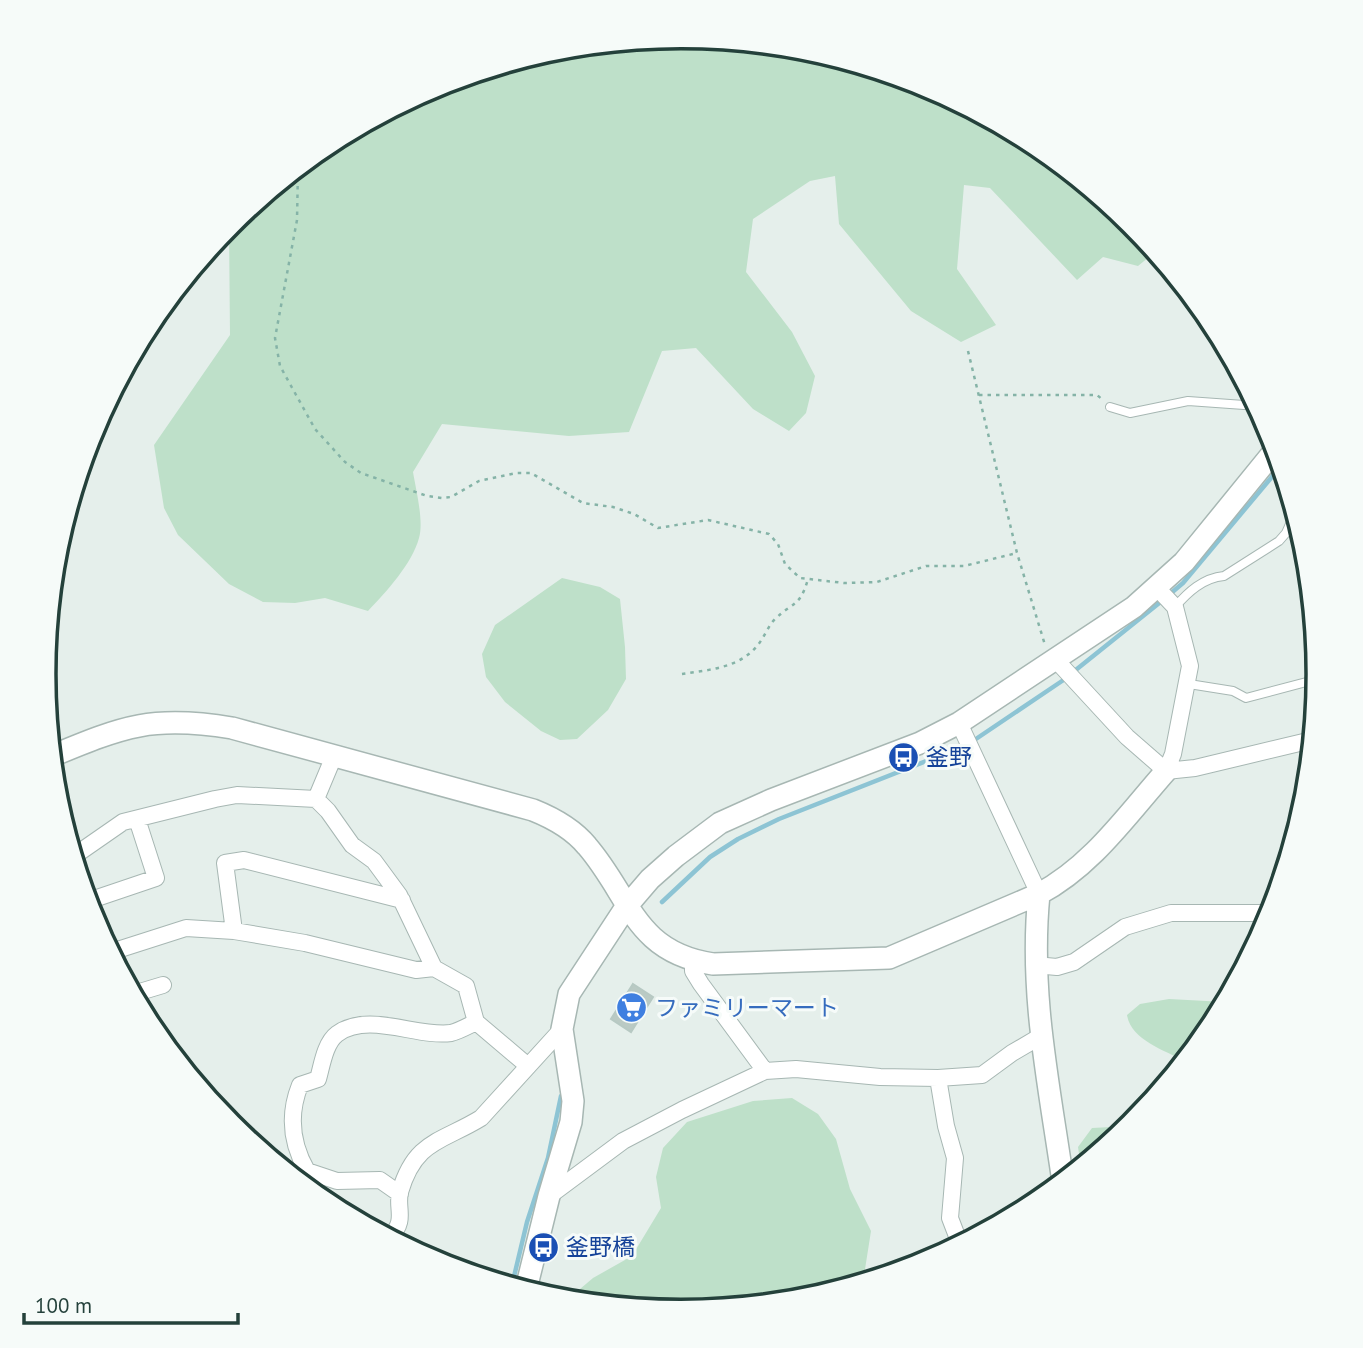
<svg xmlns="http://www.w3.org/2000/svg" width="1363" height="1348" viewBox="0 0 1363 1348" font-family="'PT Sans','Noto Sans JP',sans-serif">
  <rect width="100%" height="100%" fill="#e5efeb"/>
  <path fill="#bee0c9" d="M 681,37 L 806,49 L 926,85 L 1036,144 L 1132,224 L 1155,252 L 1138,266 L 1103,257 L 1077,280 L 990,188 L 964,185 L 957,269 L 996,325 L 961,342 L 911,311 L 839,224 L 835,176 L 810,181 L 753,219 L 746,272 L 792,332 L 815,376 L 806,413 L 789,431 L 753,409 L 696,348 L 662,351 L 629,432 L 569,436 L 442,424 L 413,472 C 416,490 424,521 419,538 C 412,564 386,592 368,611 L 325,598 L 295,603 L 263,602 L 229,584 L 178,535 L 164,508 L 154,445 L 230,335 L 229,226 L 231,223 L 328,144 L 438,85 L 558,49 Z
    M 562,578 L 600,587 L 620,599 L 625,647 L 626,679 L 608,710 L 577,739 L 560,740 L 541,731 L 505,702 L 486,677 L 482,654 L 495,625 Z
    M 1169,999 L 1225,1002 L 1211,1028 L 1185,1061 C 1164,1050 1131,1040 1127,1015 L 1140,1004 Z
    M 792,1098 L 818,1114 L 836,1139 L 850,1189 L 871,1231 L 863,1282 L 805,1299 L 681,1311 L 579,1301 L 580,1289 L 593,1278 L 632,1256 L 661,1208 L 656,1177 L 663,1148 L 687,1122 L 753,1101 Z
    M 1131,1126 L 1081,1167 L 1078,1147 L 1092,1128 Z"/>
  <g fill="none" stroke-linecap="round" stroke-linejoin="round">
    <path stroke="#8dc4d4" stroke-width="4.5" d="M 1170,594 L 1183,583 L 1281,466
      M 662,902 L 710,857 L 738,839 L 779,819 L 967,745 L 1062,681 L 1163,600
      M 512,1285 L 527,1222 L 548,1158 L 561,1096"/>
  </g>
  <path fill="#bacac4" stroke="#b7c9c3" stroke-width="2" d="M 633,984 L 653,997 L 631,1032 L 611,1019 Z"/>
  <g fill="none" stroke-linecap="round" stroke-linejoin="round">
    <defs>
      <path id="service" d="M 1110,407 L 1130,413 L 1188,401 L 1244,405 L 1255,403 L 1271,450
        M 1175,607 C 1188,592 1203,578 1224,576 L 1279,541 L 1286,533 L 1295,513
        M 1316,649 L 1317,653
        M 1189,684 L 1233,691 L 1246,698 L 1314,680 L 1319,673"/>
      <path id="minor" d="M 1157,588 L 1175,607 L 1190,666 L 1173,754 L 1166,771
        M 1055,659 L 1127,737 L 1166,771 L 1195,768 L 1312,740
        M 959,723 L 1039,894
        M 316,799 L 334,756
        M 74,856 L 123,822 L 215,799 L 237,795 L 316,799 L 328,811 L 352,845 L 374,861 L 399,895 L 434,968
        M 88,901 L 156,878 L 137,819
        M 234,931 L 225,863 L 244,860 L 402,900
        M 111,952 L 186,928 L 234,931 L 305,943 L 416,970 L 434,968 L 466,986 L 476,1022 L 528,1066
        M 693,961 L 693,971 L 701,984 L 765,1071
        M 1035,965 L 1057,967 L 1074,962 L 1125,927 L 1171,913 L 1272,913
        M 133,994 L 163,985
        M 938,1078 L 946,1126 L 955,1158 L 950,1218 L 960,1244
        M 400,1194 L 380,1180 L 337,1181 L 307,1171 C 291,1143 288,1115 300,1085 L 318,1079 C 322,1065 325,1043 337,1034 C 368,1011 418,1038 451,1033 C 459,1031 468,1026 476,1022
        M 549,1196 L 623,1141 L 682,1110 L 765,1071 L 796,1069 L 880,1077 L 938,1078 L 982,1075 L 1012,1053 L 1041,1036
        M 390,1237 C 407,1220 396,1209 400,1192 C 415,1140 442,1142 481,1118 L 562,1029"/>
      <path id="tertiary" d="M 52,756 C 124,726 153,715 232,728 L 533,810 C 553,818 573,829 587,846 C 631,897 634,952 713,964 L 889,958 L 1039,894 C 1029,993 1049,1084 1063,1182
        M 1039,894 C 1092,866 1127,815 1166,771
        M 526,1289 L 549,1196 L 571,1122 L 573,1101 L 562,1029 L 569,994 L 626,907 L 650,879 L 676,856 L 720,823 L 771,800 L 920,743 L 959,723 L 1134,607 L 1184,562 L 1276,449"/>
    </defs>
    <use href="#service" stroke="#a7b7b3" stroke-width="10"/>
    <use href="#minor" stroke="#a7b7b3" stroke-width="18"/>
    <use href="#tertiary" stroke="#a7b7b3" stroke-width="24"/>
    <path stroke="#85b3a7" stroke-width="2.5" stroke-dasharray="3.5 5" stroke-linecap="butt" d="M 298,169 L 297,220 L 275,338 L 280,366 L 315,429 L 345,462 L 361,473 L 427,496 L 442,498 L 451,497 L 479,481 L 516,473 L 531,473 L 583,503 L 613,507 L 634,514 L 658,528 L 708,520 L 769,534 L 778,544 L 785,564 L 800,578 L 844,583 L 877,582 L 926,566 L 964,566 L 1017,553
      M 968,351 L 1017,553 L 1045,645
      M 979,395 L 1097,395 L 1103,400
      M 682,674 C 708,670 739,668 757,646 C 764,638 768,626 775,619 C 794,601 800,607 808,579"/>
    <use href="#service" stroke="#fff" stroke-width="8"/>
    <use href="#minor" stroke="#fff" stroke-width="16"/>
    <use href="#tertiary" stroke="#fff" stroke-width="21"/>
  </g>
  <defs>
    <symbol id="bus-disc" viewBox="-11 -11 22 22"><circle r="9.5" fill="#1a4fb4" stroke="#f6fbf9"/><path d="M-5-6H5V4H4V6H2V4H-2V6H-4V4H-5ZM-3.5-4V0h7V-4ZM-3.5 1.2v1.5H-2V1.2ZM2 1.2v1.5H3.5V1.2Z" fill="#fff"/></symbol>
    <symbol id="supermarket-disc" viewBox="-11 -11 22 22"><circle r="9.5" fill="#3f7fe0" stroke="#f6fbf9"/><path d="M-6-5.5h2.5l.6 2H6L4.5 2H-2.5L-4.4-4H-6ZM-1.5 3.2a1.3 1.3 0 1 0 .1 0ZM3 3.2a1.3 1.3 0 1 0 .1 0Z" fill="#fff"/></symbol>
  </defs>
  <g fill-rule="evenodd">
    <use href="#bus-disc" x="886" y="740" width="35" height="35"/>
    <use href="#supermarket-disc" x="614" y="990" width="35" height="35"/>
    <use href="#bus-disc" x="526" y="1230" width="35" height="35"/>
  </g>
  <g text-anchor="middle" stroke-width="6" stroke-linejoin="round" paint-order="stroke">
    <g font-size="23" fill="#164399" stroke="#f6fbf9" text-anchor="start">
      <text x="926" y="765">釜野</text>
      <text x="566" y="1255">釜野橋</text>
    </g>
    <g font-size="23" fill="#366cbe" stroke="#f6fbf9" text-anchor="start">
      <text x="655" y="1016">ファミリーマート</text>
    </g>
  </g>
  <path d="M0 0H1363V1348H0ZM56 674a625 625 0 1 1 1250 0a625 625 0 1 1-1250 0Z" fill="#f6fbf9" fill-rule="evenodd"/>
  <path fill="none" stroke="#24413b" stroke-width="3.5" d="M56 674a625 625 0 1 1 1250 0a625 625 0 1 1-1250 0Z"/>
  <path d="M24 1313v10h214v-10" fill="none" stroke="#24413b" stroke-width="3.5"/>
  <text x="35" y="1313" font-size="21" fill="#24413b" stroke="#f6fbf9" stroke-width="5" paint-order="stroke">100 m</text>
</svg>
